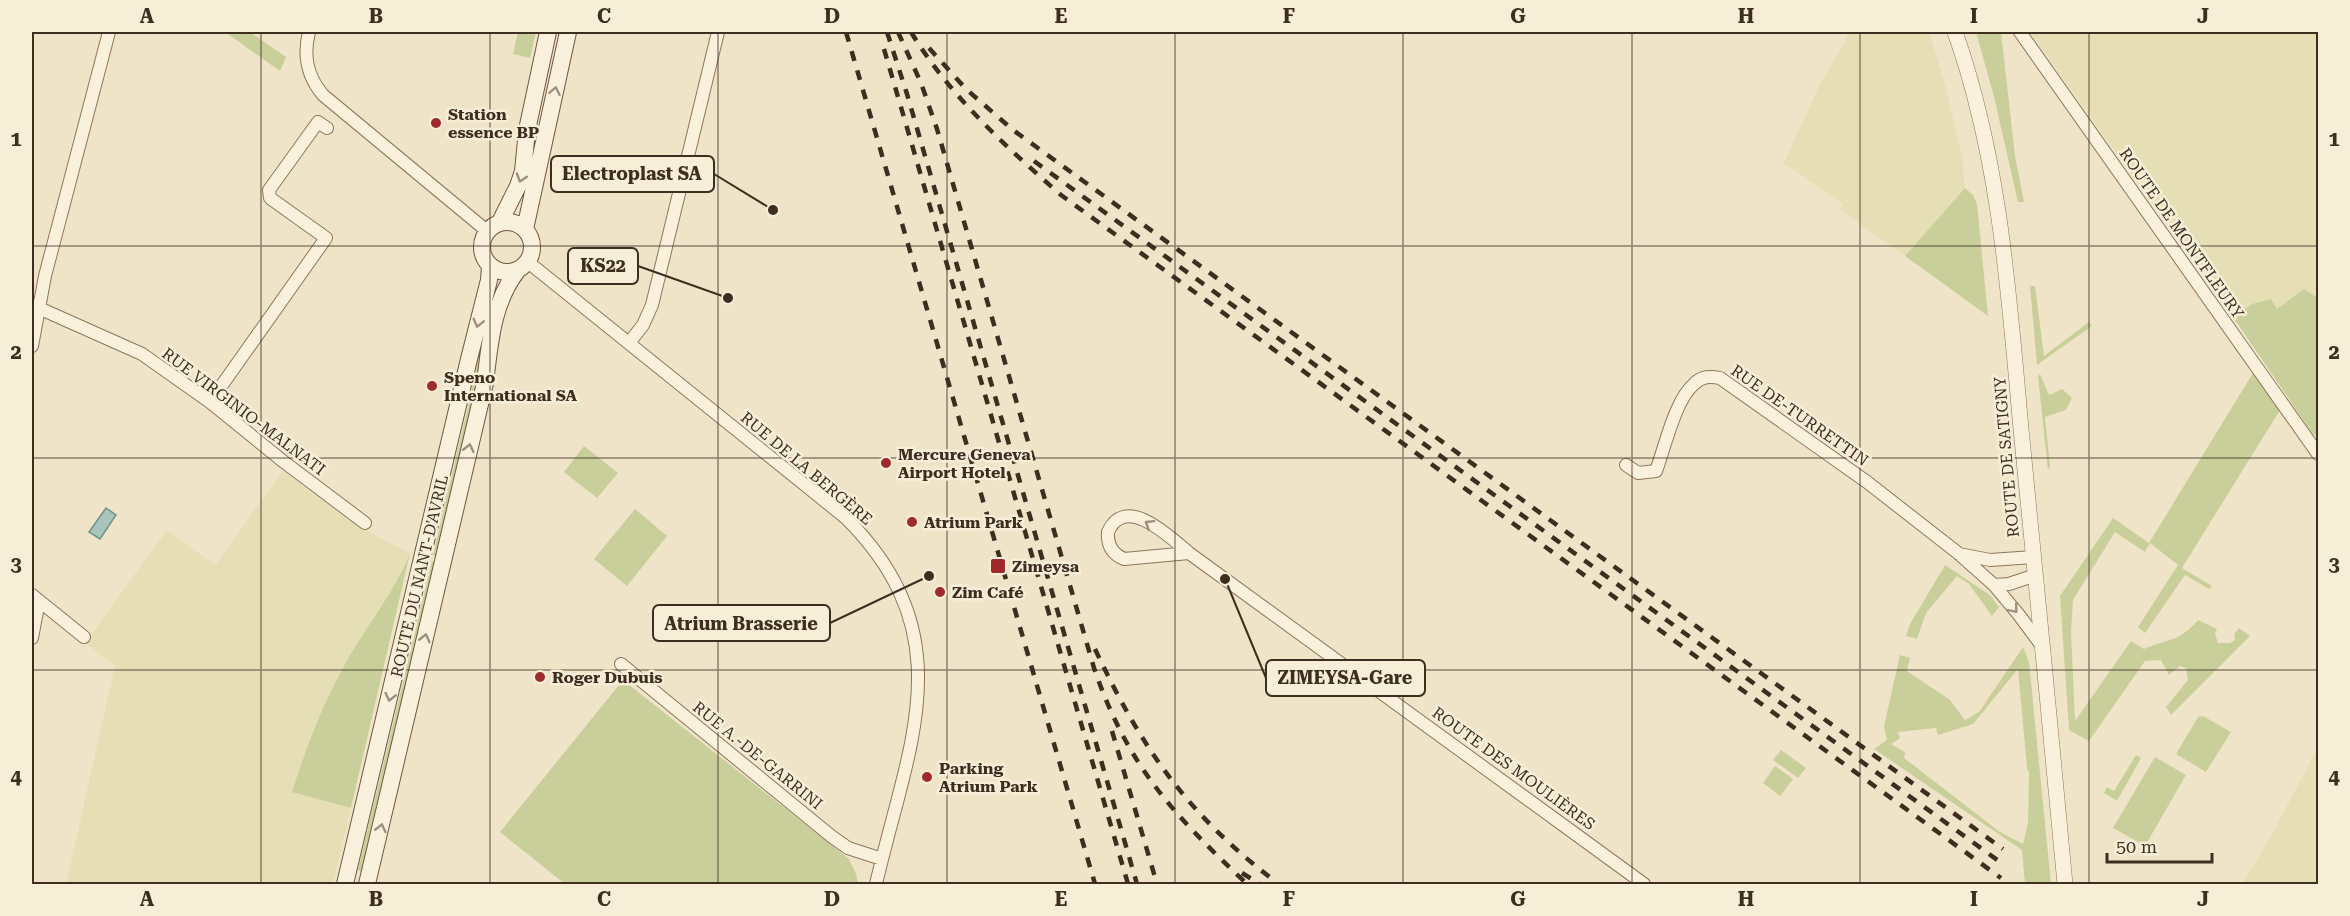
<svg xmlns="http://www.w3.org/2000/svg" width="2350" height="916" viewBox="0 0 2350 916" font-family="'Roboto Serif',serif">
  <rect width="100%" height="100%" fill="#f0e4c8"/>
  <path fill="#e6deb5" d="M 1847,32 L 1929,32 L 1944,81 L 1962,156 L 1965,188 L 1905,256 L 1840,210 L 1843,204 L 1784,163 L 1819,86 L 1848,36 Z
    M 2030,32 L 2318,32 L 2318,298 L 2304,289 L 2277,310 L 2271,299 L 2252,304 L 2233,317 Z
    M 283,471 L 347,519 L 374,535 L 410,553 L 292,791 L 351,808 L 333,884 L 66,884 L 115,666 L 85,643 L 167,530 L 215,565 Z
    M 2318,747 L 2318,884 L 2242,884 L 2269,840 Z"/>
  <path fill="#c9cf9b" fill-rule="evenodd" d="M 225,32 L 250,32 L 286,57 L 280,71 Z
    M 518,32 L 536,32 L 530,58 L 513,54 Z
    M 1976,32 L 2001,32 L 2015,156 L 2024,202 L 2018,202 L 1994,97 Z
    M 1965,188 L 1973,195 L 1977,204 L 1988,316 L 1905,256 Z
    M 2030,286 L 2035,286 L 2044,356 L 2089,322 L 2092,326 L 2037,365 Z
    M 2304,289 L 2318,298 L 2318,432 L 2314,436 L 2233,317 L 2252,304 L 2271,299 L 2277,309 Z
    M 492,307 L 471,411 L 436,557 L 433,555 L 471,394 L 479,348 Z
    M 2253,373 L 2280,410 L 2182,568 L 2212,586 L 2209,589 L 2185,575 L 2145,633 L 2138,627 L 2178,565 L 2150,543 L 2145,552 L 2115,532 L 2073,600 L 2071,632 L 2075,721 L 2131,641 L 2144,649 C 2170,638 2179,642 2198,620 L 2217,629 L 2215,634 L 2218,643 L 2230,643 L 2235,640 L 2234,634 L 2239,628 L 2250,636 L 2171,715 L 2166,707 L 2188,680 L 2186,668 L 2180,666 L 2169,675 L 2161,660 L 2145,661 L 2089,741 L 2069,730 L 2060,596 L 2113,518 L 2149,543 Z
    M 2040,374 L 2049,395 L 2062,389 L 2072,398 L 2066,410 L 2045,417 L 2050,466 L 2048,470 L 2038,376 Z
    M 584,446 L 618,473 L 597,498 L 564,472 Z
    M 635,509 L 667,536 L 627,586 L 594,559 Z
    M 410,553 L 351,808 L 292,792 C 306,749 321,708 343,668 C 364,629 393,595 410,553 Z
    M 432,561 L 435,563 L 362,872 L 358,870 Z
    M 1945,565 L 1990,595 L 1999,607 L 1992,616 L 1969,584 L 1957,576 L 1926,613 L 1917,639 L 1906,636 L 1910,624 Z
    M 2023,647 L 2029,662 L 2051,884 L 2025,884 L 2022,850 L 1874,749 L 1887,740 L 1884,726 L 1900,655 L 1910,658 L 1907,671 L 1950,700 L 1965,720 L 1979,712 ZM 2018,669 L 2027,768 L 2029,773 L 2028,823 L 2023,844 L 2000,832 L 1904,758 L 1905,752 L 1891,744 L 1900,738 L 1898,732 L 1936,728 L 1938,735 L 1973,724 Z
    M 623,680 L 849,859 L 856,874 L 858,884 L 565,884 L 500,832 Z
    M 2203,716 L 2231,732 L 2206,772 L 2176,754 L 2198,717 Z
    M 1781,750 L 1806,768 L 1798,778 L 1773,760 Z
    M 2136,755 L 2141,758 L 2117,801 L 2104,793 L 2107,787 L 2114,791 Z
    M 2155,757 L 2186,775 L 2145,846 L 2113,828 Z
    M 1775,766 L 1793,779 L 1780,796 L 1763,783 Z"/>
  <path fill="#a9c4bc" stroke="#6f938a" stroke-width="1.5" d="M 106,508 L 116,515 L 100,539 L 89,532 Z"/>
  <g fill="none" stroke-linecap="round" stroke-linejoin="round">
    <defs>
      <path id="minor" d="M 309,32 C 303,56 307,76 323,95 L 487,231
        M 2020,32 L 2318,454
        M 528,262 L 846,518 C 965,637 908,745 876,884
        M 32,305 L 142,354 L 210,402 L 284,462 L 365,523
        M 629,343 L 643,325 L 652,305 L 718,32
        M 32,346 L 45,276 L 109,32
        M 210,402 L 326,238 L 270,198 L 269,190 L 318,122 L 327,128
        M 1626,465 L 1638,473 L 1656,471 C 1665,447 1675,400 1694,384 C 1702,376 1710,376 1720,378 L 1867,482 L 1958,553 L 1994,585 L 2019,615 L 2042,646
        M 1189,553 L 1124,559 C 1112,554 1107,545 1108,532 C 1125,493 1170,537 1189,553 L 1644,884
        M 1959,554 L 1990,560 L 2034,557
        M 1994,585 L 2009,584 L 2036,575
        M 32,595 L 84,637
        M 32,638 L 39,601
        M 621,664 L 831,836 L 848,848 L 882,859"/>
      <path id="tertiary" d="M 1955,32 C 2000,159 2009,295 2021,429 C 2036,581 2051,732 2065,884"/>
      <path id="secondary" d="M482 247a25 25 0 1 1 50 0a25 25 0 1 1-50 0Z
        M 500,222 L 518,186 L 523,171 L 527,130 L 548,32
        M 525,229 L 568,32
        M 345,884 L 469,359 L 489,280 L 490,266
        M 367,884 L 485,383 C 490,343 492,304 517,271"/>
    </defs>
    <use href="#minor" stroke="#8d765c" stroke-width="14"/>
    <use href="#tertiary" stroke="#8d765c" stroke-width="16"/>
    <use href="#secondary" stroke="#6f573f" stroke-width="18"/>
    <use href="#minor" stroke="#faf1dc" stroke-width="12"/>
    <use href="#tertiary" stroke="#faf1dc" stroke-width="15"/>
    <use href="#secondary" stroke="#faf1dc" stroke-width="16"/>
    <path stroke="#3d2e20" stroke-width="4.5" stroke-dasharray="10 10" stroke-linecap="butt" d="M 846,32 L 1095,884
      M 887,32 L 907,94 L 1137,884
      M 898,32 L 921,83 L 937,129 L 1094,668 C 1128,767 1173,814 1247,884
      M 911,32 C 949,95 1006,147 1061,195 L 2001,878
      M 929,48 L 966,89 L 1013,130 L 2003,849
      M 884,49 L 1128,884
      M 1034,161 L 2000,862
      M 1095,649 C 1142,749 1187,814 1276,882
      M 1112,731 L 1157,884
      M 1242,873 L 1260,884"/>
  </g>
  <defs><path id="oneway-chevron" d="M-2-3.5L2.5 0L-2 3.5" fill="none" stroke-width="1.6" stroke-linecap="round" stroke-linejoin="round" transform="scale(1.5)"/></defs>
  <g stroke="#9c907e">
    <use href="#oneway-chevron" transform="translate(555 91) rotate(-79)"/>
    <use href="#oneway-chevron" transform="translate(521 178) rotate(107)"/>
    <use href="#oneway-chevron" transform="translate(478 323) rotate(104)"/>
    <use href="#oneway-chevron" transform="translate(469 448) rotate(-77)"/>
    <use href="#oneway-chevron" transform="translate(1149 524) rotate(-148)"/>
    <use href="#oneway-chevron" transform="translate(2014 609) rotate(50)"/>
    <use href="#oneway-chevron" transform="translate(425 638) rotate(-77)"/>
    <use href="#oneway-chevron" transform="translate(390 697) rotate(103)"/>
    <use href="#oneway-chevron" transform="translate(381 828) rotate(-77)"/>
  </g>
  <path fill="none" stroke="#3d2e20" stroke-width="1.5" stroke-opacity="0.55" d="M 261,32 L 261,884M 490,32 L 490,884M 718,32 L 718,884M 947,32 L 947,884M 1175,32 L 1175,884M 1403,32 L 1403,884M 1632,32 L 1632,884M 1860,32 L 1860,884M 2089,32 L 2089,884M 32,246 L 2318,246M 32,458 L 2318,458M 32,670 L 2318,670"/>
  <g fill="#9e2a2b" stroke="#f7eed8" stroke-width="2">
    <circle cx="436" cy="123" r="6"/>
    <circle cx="432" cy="386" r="6"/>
    <circle cx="886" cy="463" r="6"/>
    <circle cx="912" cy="522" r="6"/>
    <rect x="990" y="558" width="16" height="16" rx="3"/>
    <circle cx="940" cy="592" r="6"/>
    <circle cx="540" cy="677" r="6"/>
    <circle cx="927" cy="777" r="6"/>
  </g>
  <g text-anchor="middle" stroke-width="5" stroke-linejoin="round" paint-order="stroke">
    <g font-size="16" font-weight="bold" fill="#3d2e20" stroke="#f7eed8" text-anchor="start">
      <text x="448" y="120">Station<tspan x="448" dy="18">essence BP</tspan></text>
      <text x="444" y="383">Speno<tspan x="444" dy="18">International SA</tspan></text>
      <text x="898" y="460">Mercure Geneva<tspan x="898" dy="18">Airport Hotel</tspan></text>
      <text x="924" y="528">Atrium Park</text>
      <text x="1012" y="572">Zimeysa</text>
      <text x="952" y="598">Zim Café</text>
      <text x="552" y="683">Roger Dubuis</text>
      <text x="939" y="774">Parking<tspan x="939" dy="18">Atrium Park</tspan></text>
    </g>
    <g font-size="16" fill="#3d2e20" stroke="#f7eed8">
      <text transform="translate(2182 233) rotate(55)" y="6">ROUTE DE MONTFLEURY</text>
      <text transform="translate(244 411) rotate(37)" y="6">RUE VIRGINIO-MALNATI</text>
      <text transform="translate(1800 415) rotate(35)" y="6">RUE DE-TURRETTIN</text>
      <text transform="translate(2006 457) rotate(-95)" y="6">ROUTE DE SATIGNY</text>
      <text transform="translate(807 468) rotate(40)" y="6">RUE DE LA BERGÈRE</text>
      <text transform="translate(419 576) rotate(-77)" y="6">ROUTE DU NANT-D'AVRIL</text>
      <text transform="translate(758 755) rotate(39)" y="6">RUE A.-DE-GARRINI</text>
      <text transform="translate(1514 768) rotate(36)" y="6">ROUTE DES MOULIÈRES</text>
    </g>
  </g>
  <path fill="none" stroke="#3d2e20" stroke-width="2" d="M773 210L714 174M728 298L638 266M929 576L830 623M1225 579L1266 678"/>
  <g fill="#3d2e20" stroke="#f7eed8" stroke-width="2">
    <circle cx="773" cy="210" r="6"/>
    <circle cx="728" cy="298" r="6"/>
    <circle cx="929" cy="576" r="6"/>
    <circle cx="1225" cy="579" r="6"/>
  </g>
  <g fill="#f7eed8" stroke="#3d2e20" stroke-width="2">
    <rect x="551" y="156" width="163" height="36" rx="6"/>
    <rect x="568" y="248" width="70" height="36" rx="6"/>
    <rect x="653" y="605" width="177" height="36" rx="6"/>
    <rect x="1266" y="660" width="159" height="36" rx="6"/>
  </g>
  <g font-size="18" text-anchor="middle" font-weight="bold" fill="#3d2e20">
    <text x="632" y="180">Electroplast SA</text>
    <text x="603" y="272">KS22</text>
    <text x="741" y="630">Atrium Brasserie</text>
    <text x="1345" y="684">ZIMEYSA-Gare</text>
  </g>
  <rect width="2350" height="916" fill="none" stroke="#f7eed8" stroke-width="66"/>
  <path d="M2107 853v9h105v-9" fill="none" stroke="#3d2e20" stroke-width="3"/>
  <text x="2116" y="853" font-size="18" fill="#3d2e20" stroke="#f7eed8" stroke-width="4.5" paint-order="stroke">50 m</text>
  <rect x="33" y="33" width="2284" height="850" fill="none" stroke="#3d2e20" stroke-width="2"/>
  <g font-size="20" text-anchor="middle" font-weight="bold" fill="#3d2e20">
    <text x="147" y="23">A</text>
    <text x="376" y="23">B</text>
    <text x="604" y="23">C</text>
    <text x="832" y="23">D</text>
    <text x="1061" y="23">E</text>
    <text x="1289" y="23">F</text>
    <text x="1518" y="23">G</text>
    <text x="1746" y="23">H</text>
    <text x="1974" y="23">I</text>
    <text x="2203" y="23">J</text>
    <text x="16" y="146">1</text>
    <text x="2334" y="146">1</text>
    <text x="16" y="359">2</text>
    <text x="2334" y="359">2</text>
    <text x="16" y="571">3</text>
    <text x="2334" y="571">3</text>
    <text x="16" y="784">4</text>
    <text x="2334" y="784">4</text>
    <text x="147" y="906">A</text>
    <text x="376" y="906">B</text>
    <text x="604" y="906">C</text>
    <text x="832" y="906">D</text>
    <text x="1061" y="906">E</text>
    <text x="1289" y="906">F</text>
    <text x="1518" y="906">G</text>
    <text x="1746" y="906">H</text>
    <text x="1974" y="906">I</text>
    <text x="2203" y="906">J</text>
  </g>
</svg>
